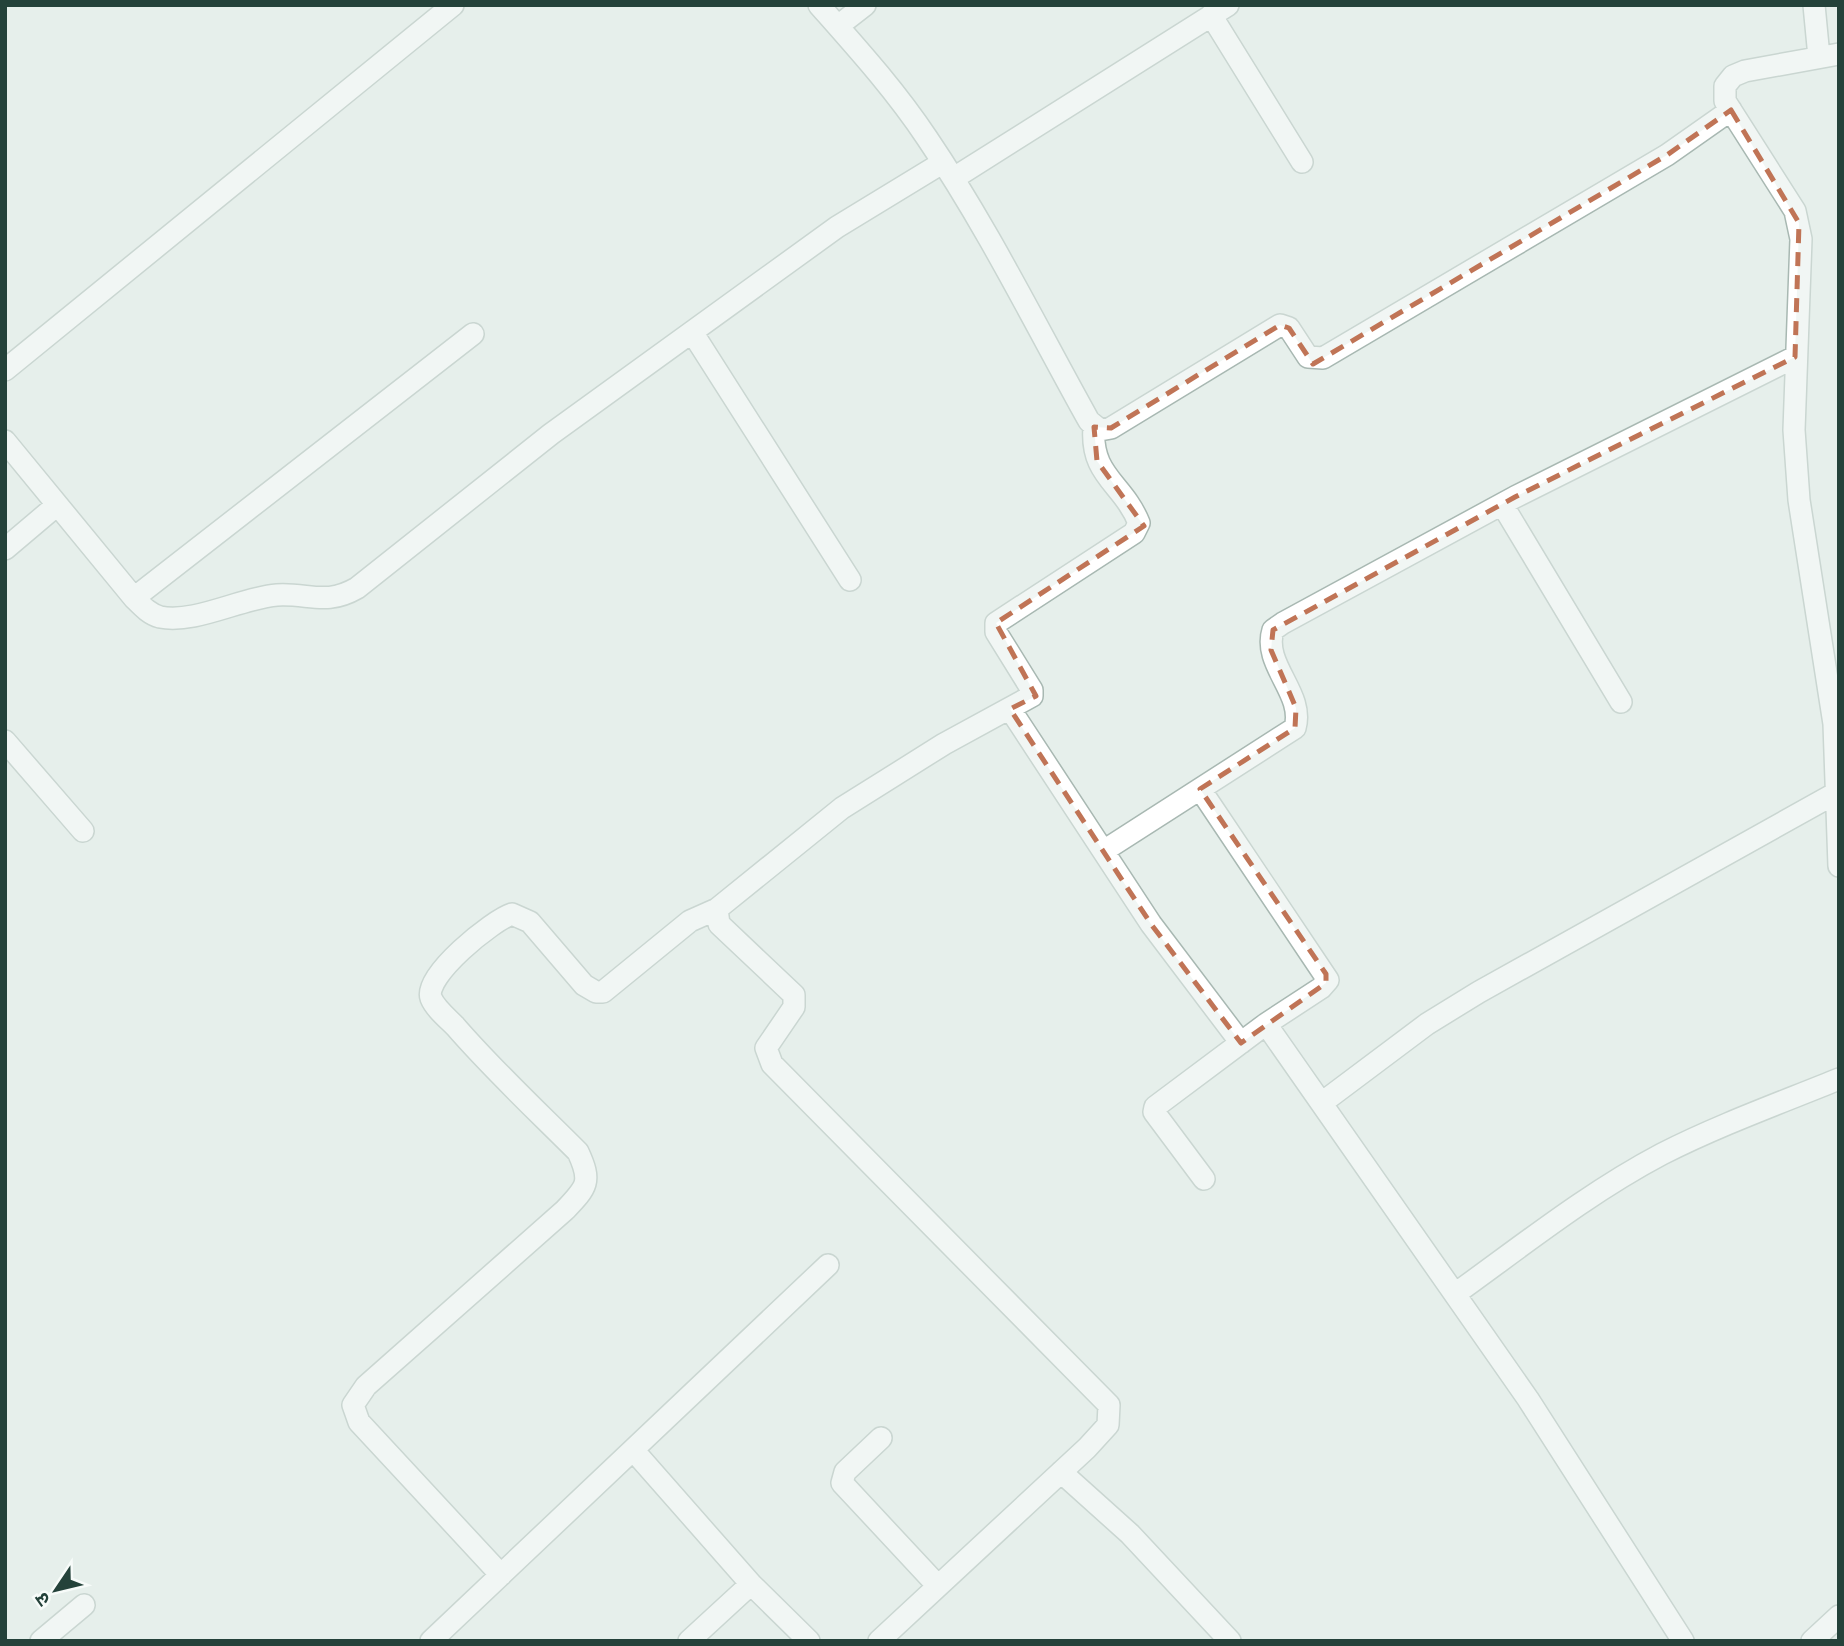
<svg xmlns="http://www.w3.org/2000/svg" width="1844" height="1646" viewBox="0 0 1844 1646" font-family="Jost,'Noto Sans Devanagari',sans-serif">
  <rect width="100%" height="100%" fill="#e6efeb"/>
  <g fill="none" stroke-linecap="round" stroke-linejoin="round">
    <defs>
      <path id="minor" d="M 819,5 C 857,48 895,90 927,138 C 988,228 1036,326 1089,421 L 1100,430 L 1111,428 L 1280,325 L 1289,328 L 1308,357 L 1323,358 L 1667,155 L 1731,110
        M 1814,5 L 1819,57
        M 1211,15 L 1302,162
        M 838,26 L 865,5
        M 1839,54 L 1745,71 L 1733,76 L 1725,86 L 1725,101 L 1795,211 L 1801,239 L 1794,430 L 1799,500 L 1834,724 L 1839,866
        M 954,178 L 1228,5
        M 692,332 L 850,580
        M 5,370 L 453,5
        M 5,441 L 134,598 C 142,606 149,614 160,617 C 195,624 241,598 277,595 C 309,593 326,606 357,588 L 551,434 L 837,227 L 942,163
        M 1502,504 L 1621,702
        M 5,549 L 57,505
        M 134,598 L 473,334
        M 1010,709 L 1151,924 L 1241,1043
        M 5,741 L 83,831
        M 1200,789 L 1328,980 L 1321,988 L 1266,1024 L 1155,1107 L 1154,1112 L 1204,1179
        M 1105,850 L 1295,728 C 1305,693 1262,665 1273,630 L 1283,623 L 1515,497 L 1795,357
        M 1266,1024 L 1528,1399 L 1683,1641
        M 1323,1102 L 1427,1024 L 1479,992 L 1836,793
        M 1455,1294 C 1522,1246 1588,1193 1662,1154 C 1719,1125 1780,1103 1839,1079
        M 881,1438 L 845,1472 L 842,1483 L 938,1586
        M 634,1451 L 751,1584 L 809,1641
        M 1061,1472 L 1130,1534 L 1230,1641
        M 501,1575 L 359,1422 L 353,1405 L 366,1386 L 565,1210 C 587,1187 592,1182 578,1152 C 537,1111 493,1070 455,1026 C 447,1018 435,1008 431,998 C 423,976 493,920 512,914 L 530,922 L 584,985 L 596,992 L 603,992 L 690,921 L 717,909
        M 41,1641 L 84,1605
        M 431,1641 L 828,1265
        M 689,1641 L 751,1584
        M 879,1641 L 1087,1448 L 1108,1425 L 1109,1405 L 772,1064 L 766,1048 L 794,1007 L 794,995 L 719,924 L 717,909 L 842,808 L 944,744 L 1032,696 L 1032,690 L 996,632 L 996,623 L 1134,533 L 1139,523 C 1123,483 1090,476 1094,427
        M 1812,1641 L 1839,1616"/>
    </defs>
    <use href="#minor" stroke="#a8b8b2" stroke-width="24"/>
    <use href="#minor" stroke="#fff" stroke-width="21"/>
  </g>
  <path d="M0 0H1844V1646H0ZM 1731,110 L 1799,223 L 1795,357 L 1515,497 L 1273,630 L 1271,650 L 1296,708 L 1295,728 L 1200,789 L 1326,974 L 1326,983 L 1241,1043 L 1151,924 L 1010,709 L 1036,696 L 996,623 L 1144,526 L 1097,461 L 1094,427 L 1111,428 L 1280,325 L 1289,328 L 1313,364 L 1667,155 Z" fill="#e6efeb" fill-opacity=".55" fill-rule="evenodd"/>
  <path fill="none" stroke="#c07456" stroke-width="5" stroke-dasharray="14 9" stroke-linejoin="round" d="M 1731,110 L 1799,223 L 1795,357 L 1515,497 L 1273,630 L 1271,650 L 1296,708 L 1295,728 L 1200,789 L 1326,974 L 1326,983 L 1241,1043 L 1151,924 L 1010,709 L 1036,696 L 996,623 L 1144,526 L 1097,461 L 1094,427 L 1111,428 L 1280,325 L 1289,328 L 1313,364 L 1667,155 Z"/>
  <rect width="1844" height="1646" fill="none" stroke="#24423a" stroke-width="14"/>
  <g transform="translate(56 1590) rotate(235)" stroke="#f7fbf9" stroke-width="5" paint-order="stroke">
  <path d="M0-5L12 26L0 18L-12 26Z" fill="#24423a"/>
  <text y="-10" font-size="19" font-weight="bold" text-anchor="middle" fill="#24423a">उ</text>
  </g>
</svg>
